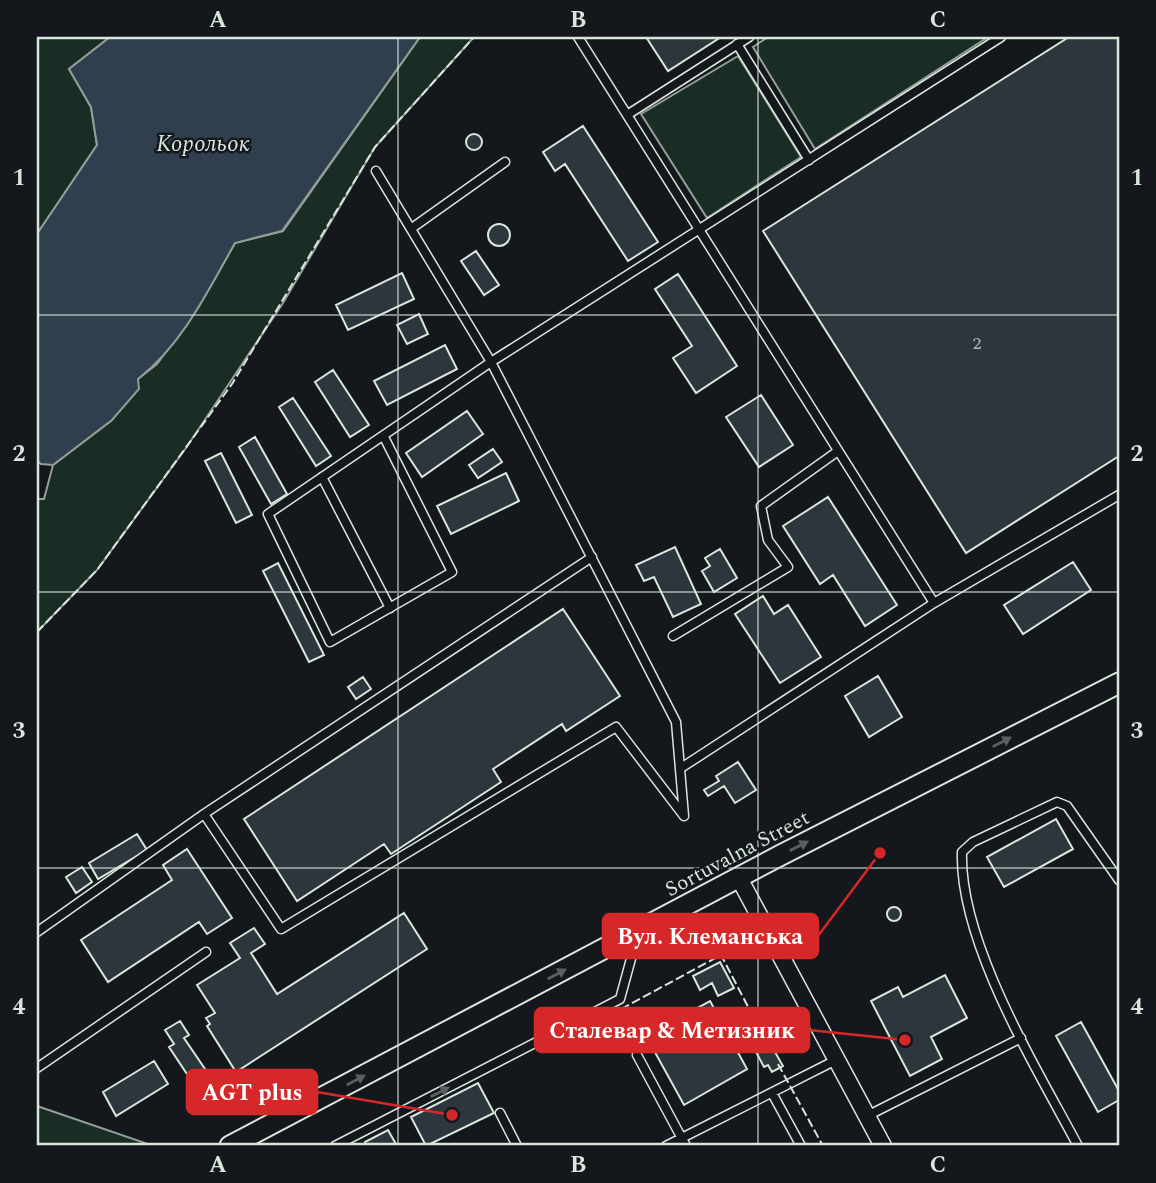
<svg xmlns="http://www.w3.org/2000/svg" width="1156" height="1183" viewBox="0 0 1156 1183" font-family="Spectral,serif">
  <rect width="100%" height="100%" fill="#14181c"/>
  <path fill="#1a2d24" stroke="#939e99" stroke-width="2" d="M 37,37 L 110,37 L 69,69 L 91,107 L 97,145 L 37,234 Z
    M 420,37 L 474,37 L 375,147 L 283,303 L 186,448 L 97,570 L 37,632 L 37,499 L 44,499 L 53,465 L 112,420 L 138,379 L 157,364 L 198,308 L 235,243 L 283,231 Z
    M 768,37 L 988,37 L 815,149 L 753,47 Z
    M 738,56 L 801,157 L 707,218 L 641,114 Z
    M 37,1106 L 148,1144 L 149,1146 L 37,1146 Z"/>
  <path fill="#2f3f4d" stroke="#939e99" stroke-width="2" d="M 110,37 L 420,37 L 282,231 L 235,243 C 208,291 182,345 138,379 L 139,389 L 112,420 L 53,465 L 41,464 L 37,461 L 37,234 L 97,145 L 91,107 L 69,69 Z"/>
  <path fill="#2c363c" stroke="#d8e6dc" stroke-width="2" d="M 646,37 L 721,37 L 668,71 Z
    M 1069,37 L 1119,37 L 1119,456 L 966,553 L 763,231 Z
    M 583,126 L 658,242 L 628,261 L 565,164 L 555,171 L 543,152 Z
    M466 142a8 8 0 1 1 16 0a8 8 0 1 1-16 0Z
    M488 235a11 11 0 1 1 22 0a11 11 0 1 1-22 0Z
    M 476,251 L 499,285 L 484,295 L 461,261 Z
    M 402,273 L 414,299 L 348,330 L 336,305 Z
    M 678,274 L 737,366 L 696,393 L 673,358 L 692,346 L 655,289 Z
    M 419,314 L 428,334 L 407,344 L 397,325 Z
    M 445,345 L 457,369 L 387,405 L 374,381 Z
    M 333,370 L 369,425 L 350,437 L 315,382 Z
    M 761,395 L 793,445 L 759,467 L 726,417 Z
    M 293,398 L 331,456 L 316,466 L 279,407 Z
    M 467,411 L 483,434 L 422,477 L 406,453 Z
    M 255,437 L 287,494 L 271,504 L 239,447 Z
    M 493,449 L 502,462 L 478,478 L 469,465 Z
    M 221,453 L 252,515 L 236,523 L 205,461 Z
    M 506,473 L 519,501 L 451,534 L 437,506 Z
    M 828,497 L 897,605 L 865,626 L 833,575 L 820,584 L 783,526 Z
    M 675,547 L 701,604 L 673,617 L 654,577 L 644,581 L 636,565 Z
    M 720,549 L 737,578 L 714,592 L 702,571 L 710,566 L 705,558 Z
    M 1073,562 L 1091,590 L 1023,634 L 1004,605 Z
    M 278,563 L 324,655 L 309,662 L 263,571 Z
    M 763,596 L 774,614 L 788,605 L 821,657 L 780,683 L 735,614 Z
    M 563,609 L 620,696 L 566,731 L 562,724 L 493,769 L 501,782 L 391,854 L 384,844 L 297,901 L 244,819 Z
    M 878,676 L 902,717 L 869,737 L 845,696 Z
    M 363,677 L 371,689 L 356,699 L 348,687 Z
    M 738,762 L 756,790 L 735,803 L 724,786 L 708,796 L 704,790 L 719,781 L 716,776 Z
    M 1056,819 L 1073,849 L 1004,887 L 987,857 Z
    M 137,834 L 147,850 L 98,879 L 89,863 Z
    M 187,849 L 232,918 L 207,934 L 199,922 L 108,982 L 81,940 L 172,880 L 163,865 Z
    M 82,867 L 92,882 L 76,893 L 66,877 Z
    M887 914a7 7 0 1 1 14 0a7 7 0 1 1-14 0Z
    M 404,913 L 427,949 L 236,1072 L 207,1026 L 210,1024 L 206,1018 L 215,1013 L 197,985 L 240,958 L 230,943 L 254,928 L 265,944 L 251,953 L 277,994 Z
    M 720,962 L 734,988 L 718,996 L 712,983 L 700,990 L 693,976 Z
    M 945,975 L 967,1018 L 931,1037 L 942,1059 L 910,1076 L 871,1001 L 898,987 L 903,997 Z
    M 710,1001 L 747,1069 L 684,1105 L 646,1036 Z
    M 180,1021 L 189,1035 L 184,1038 L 220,1091 L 205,1101 L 169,1047 L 174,1044 L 165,1030 Z
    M 1081,1022 L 1119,1091 L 1119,1100 L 1098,1112 L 1056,1036 Z
    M 767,1038 L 783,1066 L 772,1072 L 768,1065 L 764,1067 L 756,1052 L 760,1050 L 756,1043 Z
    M 154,1061 L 168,1084 L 116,1116 L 103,1092 Z
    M 478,1083 L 494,1113 L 426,1146 L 411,1117 Z
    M 388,1130 L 397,1146 L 367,1146 L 365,1142 Z"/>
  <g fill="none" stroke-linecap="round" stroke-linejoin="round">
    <defs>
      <path id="service" d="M 578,37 L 934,603
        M 737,44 L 809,160
        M 627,115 L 749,37
        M 376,171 L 491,362 L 676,722 L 684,816
        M 412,228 L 505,162
        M 384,437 L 452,572 L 330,642 L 268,514 L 491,362 L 1001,37
        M 322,477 L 390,608
        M 673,636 L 788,567 L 768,540 L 761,506 L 838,451
        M 681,768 L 934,603 L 1119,495
        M 204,814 L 281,929 L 616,727 L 684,816
        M 37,932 L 204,814 L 592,557
        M 637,1055 L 686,1146
        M 37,1068 L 206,952
        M 772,1093 L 801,1146
        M 500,1113 L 517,1146
        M 867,1116 L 1021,1038
        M 335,1146 L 620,999 L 638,933
        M 666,1146 L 836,1060
        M 1078,1146 C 1036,1067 959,942 962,852 L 973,842 L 1057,802 L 1067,806 L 1119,880"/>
      <path id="minor" d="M 739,878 L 883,1146"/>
      <path id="tertiary" d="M 230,1146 L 781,855 L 1119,683"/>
    </defs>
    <use href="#service" stroke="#d8e6dc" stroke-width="11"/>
    <use href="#minor" stroke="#d8e6dc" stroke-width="19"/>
    <use href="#tertiary" stroke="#d8e6dc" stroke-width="23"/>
    <use href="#service" stroke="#14181c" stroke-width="8"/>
    <use href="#minor" stroke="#14181c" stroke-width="16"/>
    <use href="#tertiary" stroke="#14181c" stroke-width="19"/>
    <path stroke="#d8e6dc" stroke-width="2" stroke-dasharray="9 3.5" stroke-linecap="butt" d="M 37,632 L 97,570 L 232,384 L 375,147 L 474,37
      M 599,1021 L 721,955 L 767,1043
      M 778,1064 L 823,1146"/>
  </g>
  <defs><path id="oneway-solid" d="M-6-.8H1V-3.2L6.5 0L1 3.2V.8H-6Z" transform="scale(1.75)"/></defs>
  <g fill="#59605f">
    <use href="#oneway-solid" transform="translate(1002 742) rotate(-27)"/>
    <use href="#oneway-solid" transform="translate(799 846) rotate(-27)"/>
    <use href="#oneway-solid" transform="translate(557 974) rotate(-28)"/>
    <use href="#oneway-solid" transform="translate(356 1080) rotate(-28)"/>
    <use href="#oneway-solid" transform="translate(440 1092) rotate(-27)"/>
  </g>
  <path fill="none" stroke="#d8e6dc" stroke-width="2" stroke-opacity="0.55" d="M 398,37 L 398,1146M 758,37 L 758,1146M 37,315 L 1119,315M 37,592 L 1119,592M 37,868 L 1119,868"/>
  <g text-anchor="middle" stroke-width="5" stroke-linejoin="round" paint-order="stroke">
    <g font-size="18" fill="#adbab4">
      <text x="977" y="349">2</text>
    </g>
    <g font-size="21" fill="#d8e6dc" stroke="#14181c">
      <text transform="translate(737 853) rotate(-28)" y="7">Sortuvalna Street</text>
    </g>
    <g font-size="23" font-style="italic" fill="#d8e6dc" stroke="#14181c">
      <text x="203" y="151">Корольок</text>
    </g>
  </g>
  <path fill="none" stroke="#d62828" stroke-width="2.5" d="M880 853L818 936M905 1040L809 1030M452 1115L317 1092"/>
  <g fill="#d62828" stroke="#14181c" stroke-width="2.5">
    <circle cx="880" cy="853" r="7"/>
    <circle cx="905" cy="1040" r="7"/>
    <circle cx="452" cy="1115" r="7"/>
  </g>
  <g fill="#d62828" stroke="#d62828" stroke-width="2.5">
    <rect x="603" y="914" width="215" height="44" rx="7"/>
    <rect x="535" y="1008" width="274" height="44" rx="7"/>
    <rect x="187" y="1070" width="130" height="44" rx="7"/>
  </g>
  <g font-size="23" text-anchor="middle" font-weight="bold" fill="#fff">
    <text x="710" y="944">Вул. Клеманська</text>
    <text x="672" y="1038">Сталевар &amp; Метизник</text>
    <text x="252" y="1100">AGT plus</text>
  </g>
  <rect width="1156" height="1183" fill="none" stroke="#14181c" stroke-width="77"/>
  <rect x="38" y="38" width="1080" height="1106" fill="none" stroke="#d8e6dc" stroke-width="2.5"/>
  <g font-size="23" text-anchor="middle" font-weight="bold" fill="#d8e6dc">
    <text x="218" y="27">A</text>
    <text x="578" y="27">B</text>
    <text x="938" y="27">C</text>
    <text x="19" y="185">1</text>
    <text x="1137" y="185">1</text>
    <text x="19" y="461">2</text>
    <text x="1137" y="461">2</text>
    <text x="19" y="738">3</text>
    <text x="1137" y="738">3</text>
    <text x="19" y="1014">4</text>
    <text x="1137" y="1014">4</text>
    <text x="218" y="1172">A</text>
    <text x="578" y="1172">B</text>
    <text x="938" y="1172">C</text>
  </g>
</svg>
